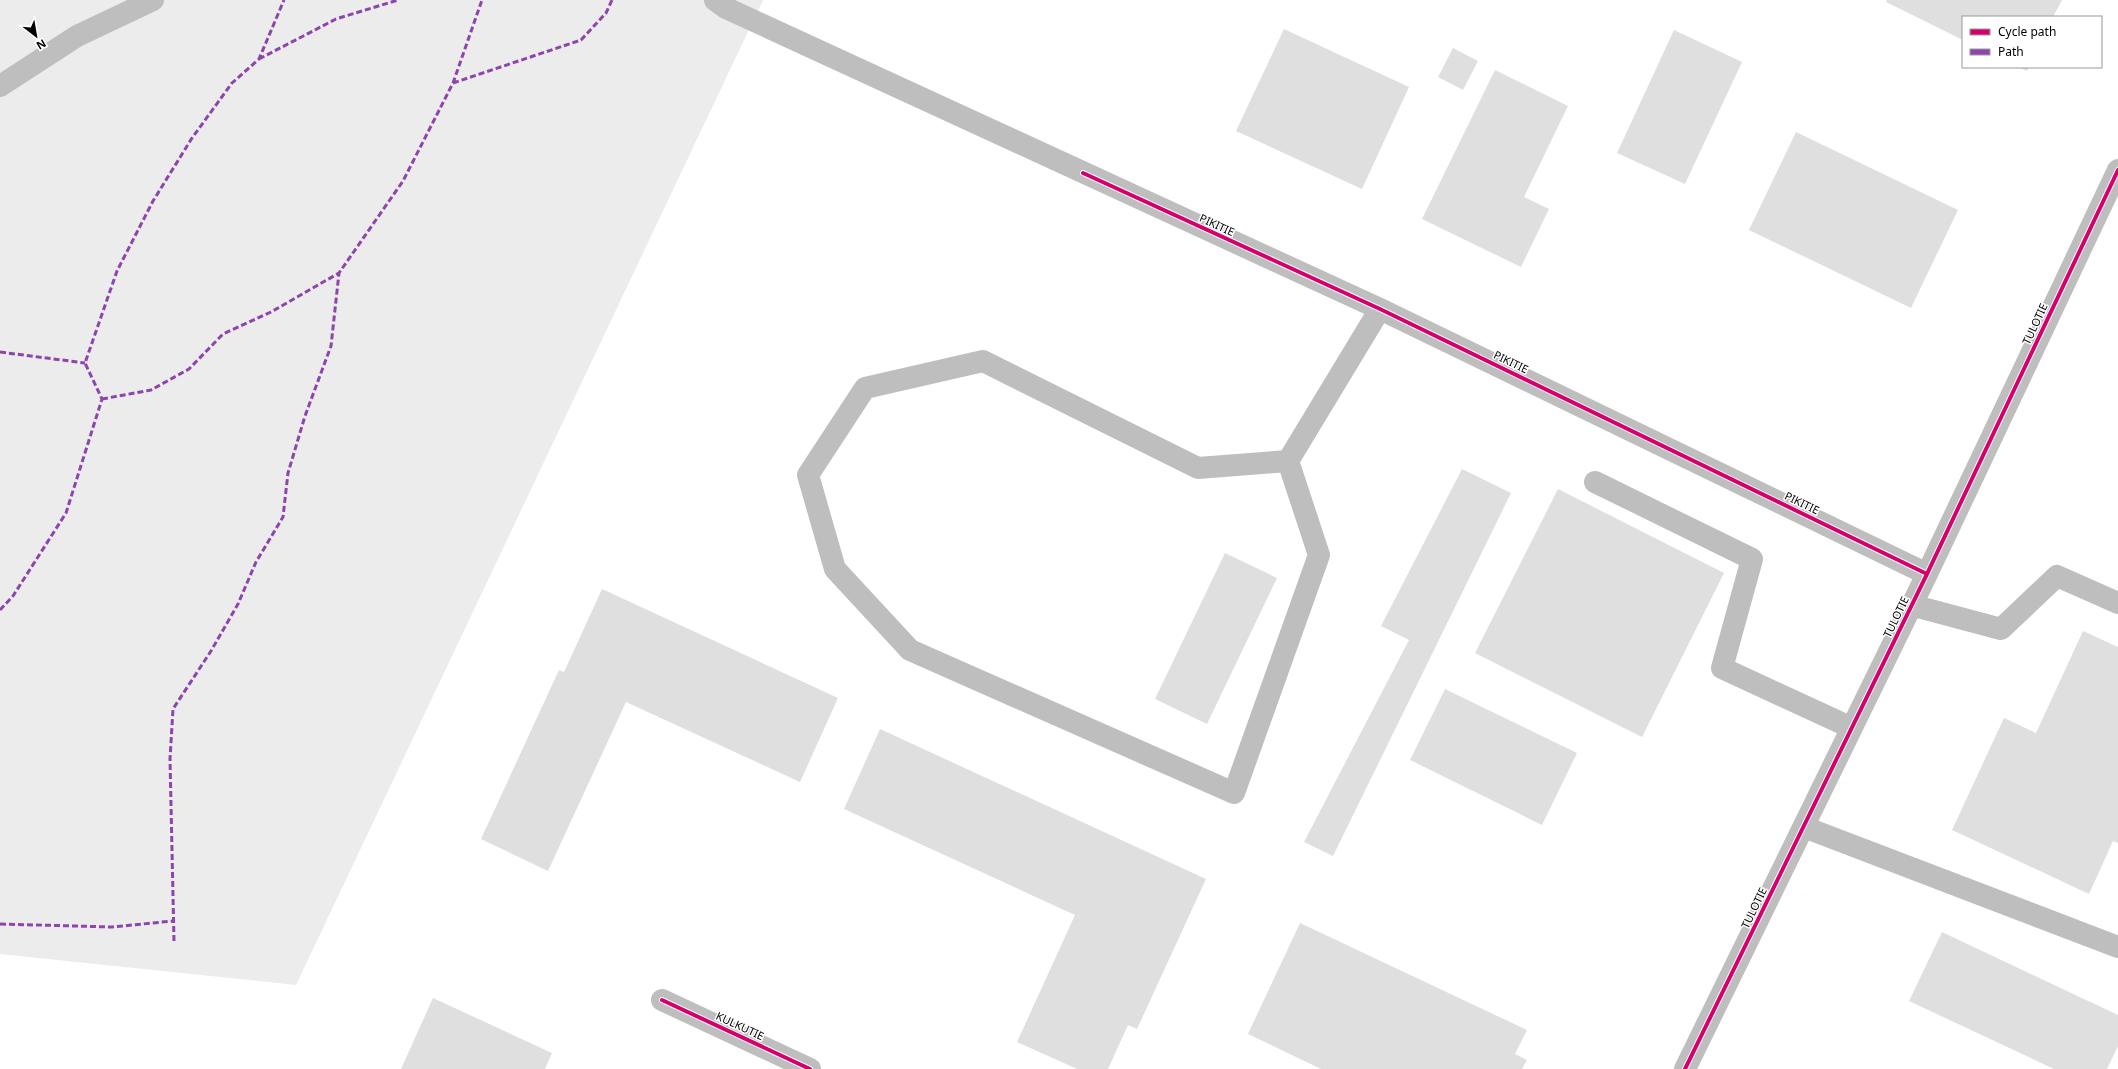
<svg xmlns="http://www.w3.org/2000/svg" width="2118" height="1069" viewBox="0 0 2118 1069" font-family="'Noto Sans',sans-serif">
  <rect width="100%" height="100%" fill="#fff"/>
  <path fill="#ececec" d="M 0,0 L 763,0 L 296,985 L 0,954 Z"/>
  <path fill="#dfdfdf" d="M 1887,0 L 2062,0 L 2053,17 L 1963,17 L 1963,40 L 1886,2 Z
    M 1284,29 L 1409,87 L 1362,189 L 1236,131 Z
    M 1674,30 L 1742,62 L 1685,184 L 1617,153 Z
    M 1453,48 L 1478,61 L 1463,90 L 1438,77 Z
    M 2018,67 L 2029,67 L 2027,71 Z
    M 1495,70 L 1568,106 L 1524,197 L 1549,209 L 1521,267 L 1422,219 Z
    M 1796,132 L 1958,210 L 1911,308 L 1749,230 Z
    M 1462,469 L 1511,493 L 1333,856 L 1304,842 L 1409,640 L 1381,626 Z
    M 1558,489 L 1724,573 L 1642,737 L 1475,653 Z
    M 1225,553 L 1277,578 L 1207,724 L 1155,699 Z
    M 602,589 L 838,698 L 800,782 L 626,702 L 548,871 L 481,839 L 559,670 L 564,672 Z
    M 2083,631 L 2118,647 L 2118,843 L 2113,841 L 2089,894 L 1952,830 L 2004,718 L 2036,733 Z
    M 1445,689 L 1577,753 L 1542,825 L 1410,760 Z
    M 880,729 L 1206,879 L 1137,1029 L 1128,1025 L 1108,1069 L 1077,1069 L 1017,1042 L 1075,915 L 844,809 Z
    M 1300,923 L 1527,1030 L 1515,1054 L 1527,1060 L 1522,1069 L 1321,1069 L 1248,1034 Z
    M 1942,932 L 2118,1015 L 2118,1046 L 2107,1069 L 2054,1069 L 1909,1001 Z
    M 433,998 L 552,1053 L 545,1069 L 401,1069 Z"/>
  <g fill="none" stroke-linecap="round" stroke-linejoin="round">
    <path stroke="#bebebe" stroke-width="22" d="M 715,0 L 726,8 L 1380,309 L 1927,574
      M 0,86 L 77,36 L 153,0
      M 1288,461 L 1319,555 L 1234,793 L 910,650 L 835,569 L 808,475 L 865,388 L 983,361 L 1198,468 L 1288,461 L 1380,309
      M 1595,482 L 1752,559 L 1722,668 L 1852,728
      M 1911,605 L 2001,629 L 2057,576 L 2118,603
      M 1804,827 L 2118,947
      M 662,1000 L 810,1069
      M 1685,1069 L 1927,574 L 2118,170"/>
    <path stroke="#8e44ad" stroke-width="3" stroke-dasharray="6 3" stroke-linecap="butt" d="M 259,59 L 336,19 L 398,0
      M 453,83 L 581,40 L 606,13 L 612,0
      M 0,352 L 85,363
      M 102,399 L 151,390 L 189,369 L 223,334 L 271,312 L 339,273 L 403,181 L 453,83 L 482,0
      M 0,610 L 13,596 L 66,513 L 102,399 L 85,363 L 117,271 L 153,201 L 192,138 L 232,83 L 259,59 L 284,0
      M 0,924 L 112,927 L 173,921
      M 174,941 L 170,759 L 173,709 L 211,651 L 238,604 L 256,562 L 283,517 L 288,473 L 305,416 L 331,346 L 339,273"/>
    <defs>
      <path id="cycleway" d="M 1083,173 L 1380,309 L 1927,574
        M 662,1000 L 810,1069
        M 1685,1069 L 1927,574 L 2118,170"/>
    </defs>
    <use href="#cycleway" stroke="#fff" stroke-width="6"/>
    <use href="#cycleway" stroke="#d6006c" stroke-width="4"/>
  </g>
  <g text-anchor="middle" stroke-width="3" stroke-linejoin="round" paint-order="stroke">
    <g font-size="11" fill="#000" stroke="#fff">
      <text transform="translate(1217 225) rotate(25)" y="4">PIKITIE</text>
      <text transform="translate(2035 324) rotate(-65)" y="4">TULOTIE</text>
      <text transform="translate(1511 362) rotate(26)" y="4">PIKITIE</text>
      <text transform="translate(1802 503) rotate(26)" y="4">PIKITIE</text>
      <text transform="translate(1896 617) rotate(-64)" y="4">TULOTIE</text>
      <text transform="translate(1754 908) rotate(-64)" y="4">TULOTIE</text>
      <text transform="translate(740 1026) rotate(25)" y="4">KULKUTIE</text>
    </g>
  </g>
  <rect x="1962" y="16" width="140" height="52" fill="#ffffff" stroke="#999999"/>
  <rect x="1970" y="29" width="20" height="6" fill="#d6006c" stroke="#999999"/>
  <text x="1998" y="36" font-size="12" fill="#000000">Cycle path</text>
  <rect x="1970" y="49" width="20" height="6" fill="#8e44ad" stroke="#999999"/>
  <text x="1998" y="56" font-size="12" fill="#000000">Path</text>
  <g transform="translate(36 36) rotate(149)" stroke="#ffffff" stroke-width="3" paint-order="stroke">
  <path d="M0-3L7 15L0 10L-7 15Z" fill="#000000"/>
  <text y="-6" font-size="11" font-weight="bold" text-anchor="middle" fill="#000000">N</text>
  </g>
</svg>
